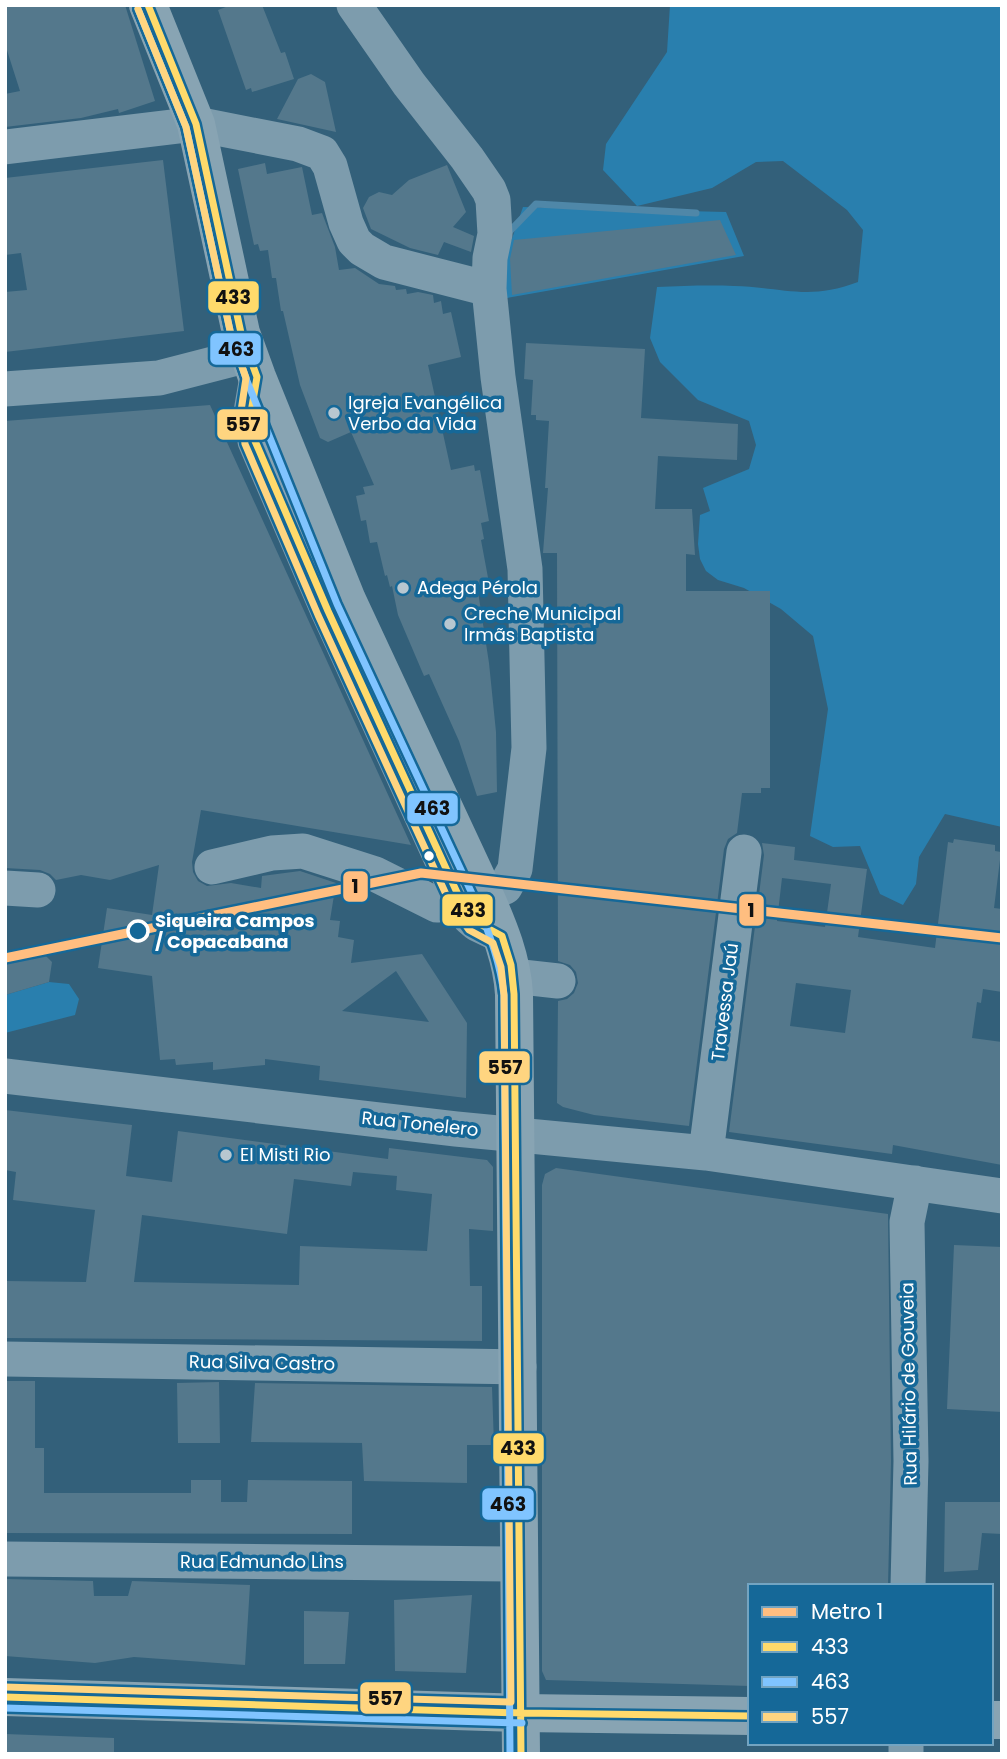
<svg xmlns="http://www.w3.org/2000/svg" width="1007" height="1759" viewBox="0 0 1007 1759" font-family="Poppins,sans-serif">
  <rect width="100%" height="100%" fill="#33607a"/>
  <path fill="#297fae" d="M 670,5 L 1002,5 L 1002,827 L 945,814 L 919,857 L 916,884 L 903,905 L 880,894 L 860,846 L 833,847 L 810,836 L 828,709 L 813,636 L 781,609 L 744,588 L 718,580 L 706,571 L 700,559 L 698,544 L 700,515 L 710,511 L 703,488 L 749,469 L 756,445 L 749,421 L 698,400 L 660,362 L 650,338 L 657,287 C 682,286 708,285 734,286 C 783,287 808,301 858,282 L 863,230 L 847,210 L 783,161 L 756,162 L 712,188 L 637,206 L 603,170 L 606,144 L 667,52 Z
    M 523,207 L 726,212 L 744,256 L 490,301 Z
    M 49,982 L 69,984 L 79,999 L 75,1015 L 5,1033 L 5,995 Z"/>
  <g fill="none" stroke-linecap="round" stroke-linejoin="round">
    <path stroke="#4f87a8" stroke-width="7" d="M 507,234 L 536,204 L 696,213"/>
  </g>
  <path fill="#54788c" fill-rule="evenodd" d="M 5,5 L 125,5 L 155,101 L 119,113 L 118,109 L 81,118 L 5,127 L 5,94 L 20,91 L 5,44 Z
    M 231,5 L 262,5 L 281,53 L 285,52 L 294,79 L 252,92 L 251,88 L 246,90 L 218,10 Z
    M 311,74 L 325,82 L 336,132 L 277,119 L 298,79 Z
    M 163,160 L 184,331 L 5,352 L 5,292 L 27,290 L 21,253 L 5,255 L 5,178 Z
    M 265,163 L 267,174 L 302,167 L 312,215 L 322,213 L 335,247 L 339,270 L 355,268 L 379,284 L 395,286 L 396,290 L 406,289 L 407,294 L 418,292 L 433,295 L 434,303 L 441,301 L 443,314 L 451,312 L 461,357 L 428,365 L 451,470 L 474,465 L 475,471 L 480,470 L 489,521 L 481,523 L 484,539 L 481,540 L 489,583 L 477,585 L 489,663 L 496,732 L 497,792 L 477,796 L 459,741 L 429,674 L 424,676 L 398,615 L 392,586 L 390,587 L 387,575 L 385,576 L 377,542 L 370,543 L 366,520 L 361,521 L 356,496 L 365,494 L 363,487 L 374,485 L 351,432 L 328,442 L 320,438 L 300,385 L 283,311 L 281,311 L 276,278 L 272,278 L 268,250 L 260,251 L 258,244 L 254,245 L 238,169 Z
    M 447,165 L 466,212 L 453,227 L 474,236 L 471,252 L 444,242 L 438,255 L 410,248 L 371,229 L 363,208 L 369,197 L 379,192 L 392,195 L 409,180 Z
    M 720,220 L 736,255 L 512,295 L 510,259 L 514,240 Z
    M 526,343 L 645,349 L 641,418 L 738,424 L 737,460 L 658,456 L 655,509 L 692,509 L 695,555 L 686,554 L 686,591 L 770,591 L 770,788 L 761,788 L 761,793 L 742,793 L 737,833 L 728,839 L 724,849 L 689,1126 L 594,1115 L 563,1107 L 557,1103 L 558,1001 L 567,999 L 574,993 L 578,983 L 576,972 L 570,965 L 558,961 L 557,553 L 543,553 L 548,488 L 545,488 L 549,421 L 536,420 L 536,415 L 531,415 L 533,380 L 524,379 Z
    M 210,405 L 411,845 L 201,810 L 192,862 L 193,872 L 198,881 L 207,886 L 231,883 L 261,888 L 262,876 L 300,871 L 336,883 L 330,920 L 340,921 L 338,937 L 354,940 L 351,963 L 422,954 L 467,1023 L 466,1098 L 319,1080 L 320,1066 L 265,1059 L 265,1065 L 213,1070 L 213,1062 L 176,1065 L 175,1059 L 160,1060 L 152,976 L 98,968 L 107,908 L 152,915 L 159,865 L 110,880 L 81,875 L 56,880 L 50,874 L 40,870 L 5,868 L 5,421 ZM 396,971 L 429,1022 L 342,1011 Z
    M 954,839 L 995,845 L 995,851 L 1001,852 L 994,908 L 1002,909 L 1002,992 L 983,989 L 981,1003 L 977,1002 L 972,1038 L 1002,1042 L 1002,1165 L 893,1145 L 892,1154 L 729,1132 L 764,855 L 762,843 L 795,847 L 794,860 L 867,869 L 858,937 L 935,948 L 948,842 L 953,843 ZM 782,878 L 831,884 L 825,927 L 777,921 ZM 796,983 L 851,990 L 845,1033 L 790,1026 Z
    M 37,947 L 52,962 L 49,982 L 5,995 L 5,955 Z
    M 5,1110 L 132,1125 L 126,1176 L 172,1182 L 178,1131 L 388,1159 L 389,1148 L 487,1160 L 493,1167 L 493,1231 L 469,1229 L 470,1286 L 482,1286 L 482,1341 L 5,1338 L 5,1281 L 86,1282 L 95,1210 L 13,1200 L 16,1172 L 5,1170 ZM 353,1172 L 397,1176 L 396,1190 L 432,1194 L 427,1251 L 300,1246 L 299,1285 L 134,1282 L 142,1215 L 287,1234 L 294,1179 L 351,1186 Z
    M 556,1168 L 888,1214 L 891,1461 L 888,1586 L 750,1586 L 750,1686 L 546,1680 L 542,1671 L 542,1185 L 545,1174 Z
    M 954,1245 L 1002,1247 L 1002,1412 L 947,1409 Z
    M 5,1381 L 35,1381 L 35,1448 L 44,1448 L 44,1493 L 191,1493 L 191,1480 L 221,1480 L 221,1502 L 247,1502 L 248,1480 L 352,1481 L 352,1534 L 5,1533 Z
    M 219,1382 L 220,1443 L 178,1443 L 177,1383 Z
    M 255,1383 L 492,1387 L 494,1445 L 467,1445 L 467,1483 L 364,1481 L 362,1443 L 251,1442 Z
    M 945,1502 L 1002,1502 L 1002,1534 L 982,1533 L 978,1570 L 944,1572 Z
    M 5,1579 L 93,1581 L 94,1596 L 128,1596 L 132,1581 L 250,1585 L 245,1665 L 134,1657 L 95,1663 L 5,1656 Z
    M 472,1595 L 466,1673 L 395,1671 L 394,1600 Z
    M 304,1611 L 349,1612 L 345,1664 L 304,1664 Z
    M 5,1734 L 114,1738 L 114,1754 L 5,1754 Z"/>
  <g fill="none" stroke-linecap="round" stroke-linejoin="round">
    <path stroke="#7d9cad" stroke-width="35" d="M 354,5 L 409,84 L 467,158 L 489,190 L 493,200 L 495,234 L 490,258 L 489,289 L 498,377 L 525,569 L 529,748 L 515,869 L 505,887 L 485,896
      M 5,147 L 196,124 L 298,144 L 322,153 L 330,166 L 346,223 L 354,241 L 362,249 L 384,262 L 489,289
      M 257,377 L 251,412 L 255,441 L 328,611 L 445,867 L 470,918 L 477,924 L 502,936
      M 5,389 L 159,378 L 248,355
      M 212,867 L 272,853 L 303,851 L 375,874 L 437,905 L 460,899
      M 5,888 L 38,890
      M 513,976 L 558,981
      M 5,1076 L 456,1129 L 706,1153 L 1002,1196
      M 706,1153 L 744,852
      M 5,1359 L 519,1367
      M 5,1559 L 519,1564
      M 908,1586 L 911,1461 L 907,1222 L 915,1183
      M 906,1754 L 906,1743"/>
    <path stroke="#88a4b3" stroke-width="38" d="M 148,5 L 196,124 L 241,333 L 257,377 L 347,600 L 485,896 C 499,928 512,959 514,994 L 521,1754
      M 5,1697 L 522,1713 L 750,1716
      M 991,1720 L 1002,1720"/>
    <defs>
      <path id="bus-1" d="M 148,5 L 196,124 L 241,333 L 257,377 L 251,412 L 255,441 L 328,611 L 460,899 L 476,922 L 502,936 L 511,965 L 514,994 L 521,1754
        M 5,1697 L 522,1713 L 750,1716"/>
      <path id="bus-2" d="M 138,9 L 186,127 L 231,335 L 247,381 L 337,604 L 475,900 C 489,931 500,961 504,995 L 510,1754
        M 5,1708 L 522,1723"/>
      <path id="bus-3" d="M 5,1687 L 511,1702 L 504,995 L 501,967 L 493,943 L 469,930 L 450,903 L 318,615 L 245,444 L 241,411 L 246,378 L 231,335 L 186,127 L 138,9"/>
    </defs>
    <use href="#bus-1" stroke="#156898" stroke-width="12"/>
    <use href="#bus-2" stroke="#156898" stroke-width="12"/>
    <use href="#bus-3" stroke="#156898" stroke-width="12"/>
    <use href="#bus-1" stroke="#ffda6b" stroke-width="7"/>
    <use href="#bus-2" stroke="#80c4ff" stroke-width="7"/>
    <use href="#bus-3" stroke="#ffd580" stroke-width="7"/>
    <defs>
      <path id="metro-1" d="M 5,958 L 421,873 L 1002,938"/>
    </defs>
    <use href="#metro-1" stroke="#156898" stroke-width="14"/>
    <use href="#metro-1" stroke="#ffbe80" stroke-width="9"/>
  </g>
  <g fill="#b8c7d0" stroke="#156898" stroke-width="2.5">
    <circle cx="334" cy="413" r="7"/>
    <circle cx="403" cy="588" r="7"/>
    <circle cx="450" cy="624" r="7"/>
    <circle cx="226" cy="1155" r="7"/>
  </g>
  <circle fill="#fff" stroke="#156898" stroke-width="2.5" cx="429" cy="856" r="6"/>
  <circle fill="#156898" stroke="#fff" stroke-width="3.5" cx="138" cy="931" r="10"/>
  <g text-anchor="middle" stroke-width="7" stroke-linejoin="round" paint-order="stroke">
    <g font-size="18" fill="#fff" stroke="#156898" text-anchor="start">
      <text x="348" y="409">Igreja Evangélica<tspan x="348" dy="21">Verbo da Vida</tspan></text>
      <text x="417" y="594">Adega Pérola</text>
      <text x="464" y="620">Creche Municipal<tspan x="464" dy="21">Irmãs Baptista</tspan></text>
      <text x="240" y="1161">El Misti Rio</text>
    </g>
    <g font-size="18" font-weight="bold" fill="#fff" stroke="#156898" text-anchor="start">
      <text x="155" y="927">Siqueira Campos<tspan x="155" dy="21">/ Copacabana</tspan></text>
    </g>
    <g font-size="18" fill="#fff" stroke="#156898">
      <text transform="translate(725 1002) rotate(-83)" y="6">Travessa Jaú</text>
      <text transform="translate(420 1124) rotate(6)" y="6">Rua Tonelero</text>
      <text transform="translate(262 1363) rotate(1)" y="6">Rua Silva Castro</text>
      <text transform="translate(909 1384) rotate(-91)" y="6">Rua Hilário de Gouveia</text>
      <text x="262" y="1568">Rua Edmundo Lins</text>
    </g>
  </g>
  <g stroke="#156898" stroke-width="2.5">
    <rect x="207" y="280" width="53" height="34" rx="7" fill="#ffda6b"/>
    <rect x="209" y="332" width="53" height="34" rx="7" fill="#80c4ff"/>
    <rect x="216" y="408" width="53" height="33" rx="7" fill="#ffd580"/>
    <rect x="406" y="792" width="53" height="33" rx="7" fill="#80c4ff"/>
    <rect x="342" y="870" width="27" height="33" rx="7" fill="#ffbe80"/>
    <rect x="441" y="893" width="53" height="34" rx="7" fill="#ffda6b"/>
    <rect x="738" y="893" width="27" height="34" rx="7" fill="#ffbe80"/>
    <rect x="478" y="1050" width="53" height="34" rx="7" fill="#ffd580"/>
    <rect x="492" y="1432" width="53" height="33" rx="7" fill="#ffda6b"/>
    <rect x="481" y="1487" width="54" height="34" rx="7" fill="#80c4ff"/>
    <rect x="359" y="1681" width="53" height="34" rx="7" fill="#ffd580"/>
  </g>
  <g font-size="19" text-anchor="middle" font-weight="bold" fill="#111">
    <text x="233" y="304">433</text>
    <text x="236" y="356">463</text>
    <text x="243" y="431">557</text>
    <text x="432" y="815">463</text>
    <text x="355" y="893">1</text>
    <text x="468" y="917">433</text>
    <text x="751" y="917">1</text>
    <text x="505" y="1074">557</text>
    <text x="518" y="1455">433</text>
    <text x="508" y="1511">463</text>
    <text x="385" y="1705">557</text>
  </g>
  <rect width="1007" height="1759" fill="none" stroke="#ffffff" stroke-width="14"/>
  <rect x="748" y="1584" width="245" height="161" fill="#156898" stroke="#73a4c1" stroke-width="2"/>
  <rect x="762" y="1607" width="35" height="10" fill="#ffbe80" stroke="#73a4c1" stroke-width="2"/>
  <text x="811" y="1619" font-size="21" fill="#ffffff">Metro 1</text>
  <rect x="762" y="1642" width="35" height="10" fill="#ffda6b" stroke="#73a4c1" stroke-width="2"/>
  <text x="811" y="1654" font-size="21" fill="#ffffff">433</text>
  <rect x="762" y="1677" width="35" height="10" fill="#80c4ff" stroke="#73a4c1" stroke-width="2"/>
  <text x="811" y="1689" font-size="21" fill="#ffffff">463</text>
  <rect x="762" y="1712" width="35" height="10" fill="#ffd580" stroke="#73a4c1" stroke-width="2"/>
  <text x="811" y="1724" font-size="21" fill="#ffffff">557</text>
</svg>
